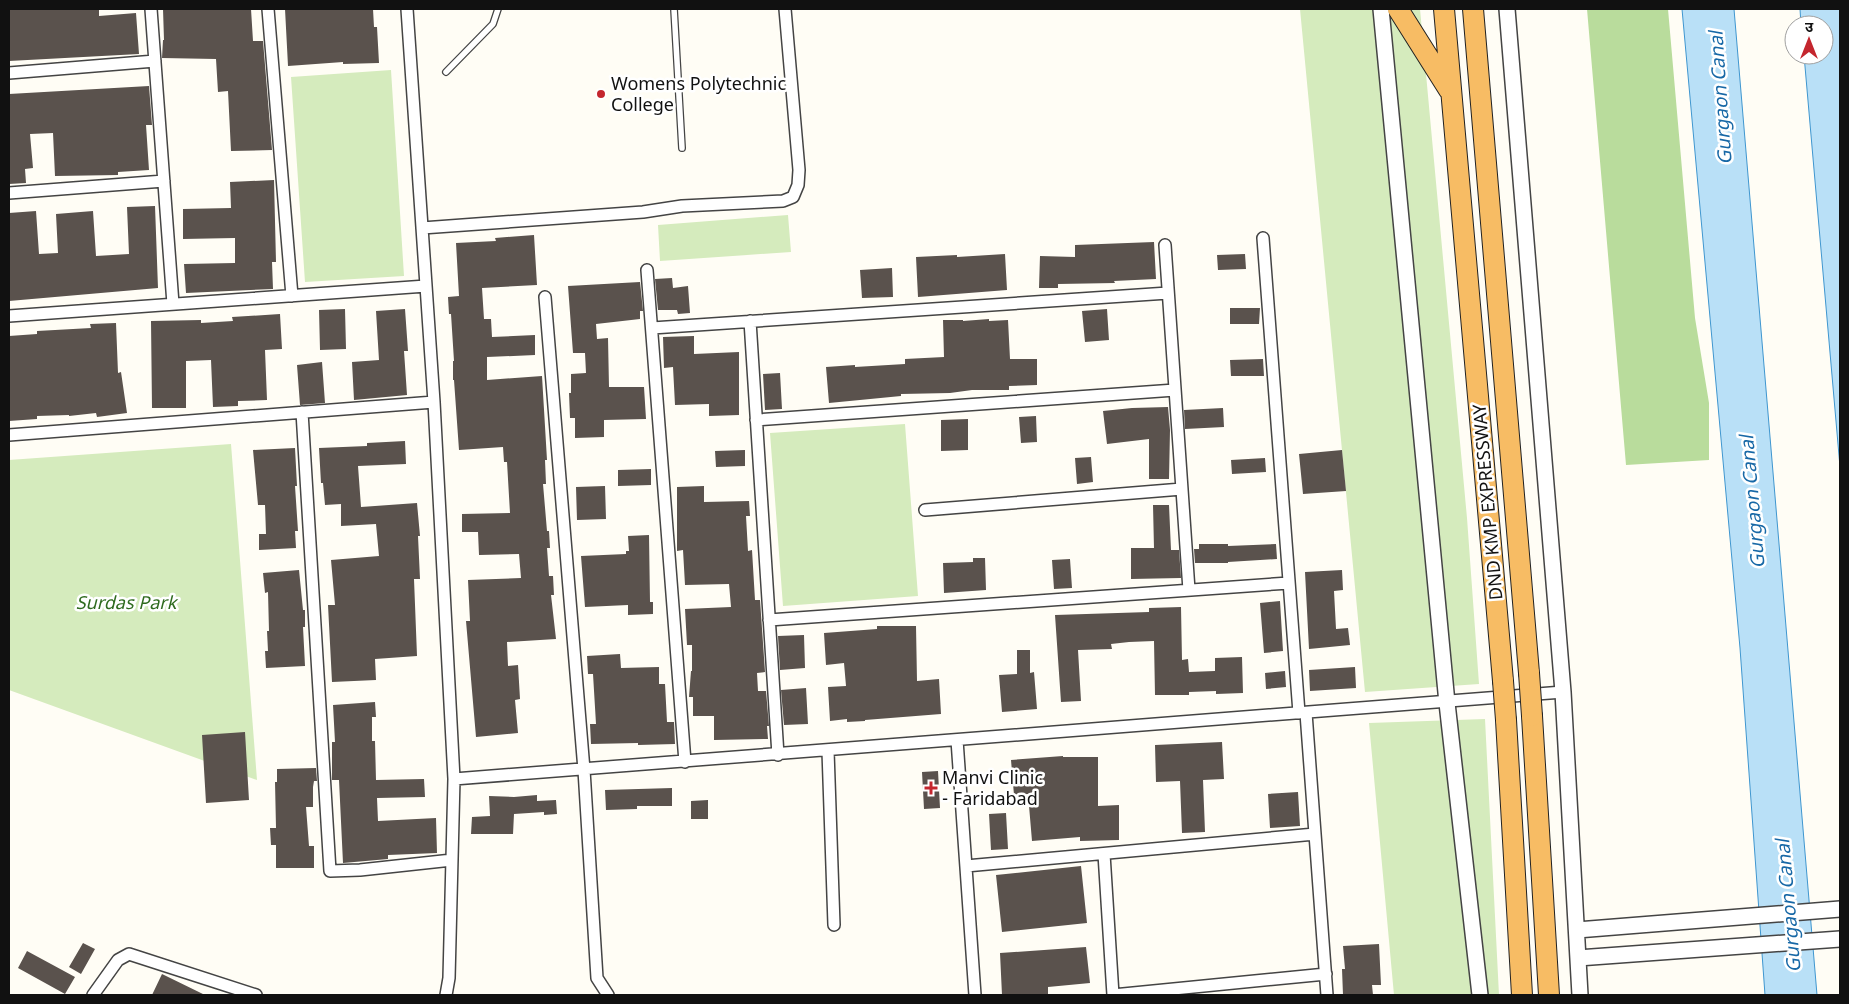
<svg xmlns="http://www.w3.org/2000/svg" width="1849" height="1004" viewBox="0 0 1849 1004" font-family="Georgia,'Noto Sans Devanagari',serif">
  <rect width="100%" height="100%" fill="#fffdf5"/>
  <path fill="#d5ebbd" d="M 1300,9 L 1420,9 L 1467,518 L 1479,684 L 1365,692 Z
    M 391,70 L 404,276 L 305,282 L 291,77 Z
    M 788,215 L 791,252 L 660,261 L 658,225 Z
    M 905,424 L 918,596 L 783,606 L 770,433 Z
    M 231,444 L 257,780 L 9,690 L 9,460 Z
    M 1485,719 L 1499,995 L 1394,995 L 1369,723 Z"/>
  <path fill="#b9dc9c" d="M 1587,9 L 1668,9 L 1695,318 L 1709,403 L 1709,460 L 1626,465 Z"/>
  <path fill="#b9e0f7" stroke="#3f96cf" d="M 1682,9 L 1734,9 L 1817,995 L 1765,995 L 1740,648 Z
    M 1800,9 L 1840,9 L 1840,467 L 1804,55 L 1824,55 L 1824,25 L 1801,25 Z"/>
  <path fill="#5a524d" d="M 9,9 L 99,9 L 99,16 L 136,13 L 139,54 L 9,61 Z
    M 163,9 L 251,9 L 253,41 L 263,41 L 272,150 L 231,151 L 228,91 L 218,92 L 216,59 L 162,58 L 163,40 L 164,40 Z
    M 285,9 L 373,9 L 374,27 L 377,27 L 379,63 L 343,64 L 343,62 L 288,66 Z
    M 149,86 L 152,125 L 146,125 L 149,170 L 118,172 L 118,175 L 55,176 L 53,133 L 30,134 L 33,168 L 25,169 L 26,183 L 9,184 L 9,94 Z
    M 274,180 L 276,262 L 272,262 L 273,289 L 186,293 L 184,264 L 235,263 L 235,238 L 183,239 L 183,209 L 231,208 L 230,182 Z
    M 155,206 L 158,288 L 9,301 L 9,213 L 36,211 L 39,254 L 58,253 L 56,214 L 93,211 L 96,256 L 129,254 L 127,207 Z
    M 534,235 L 537,285 L 482,288 L 484,319 L 491,319 L 492,337 L 535,335 L 535,355 L 487,357 L 487,380 L 542,376 L 547,460 L 545,460 L 546,484 L 543,484 L 547,531 L 549,531 L 550,548 L 547,548 L 549,576 L 553,576 L 554,595 L 551,595 L 556,639 L 507,642 L 508,666 L 518,665 L 520,699 L 515,700 L 518,733 L 476,737 L 466,621 L 470,621 L 468,580 L 521,578 L 519,554 L 479,555 L 478,532 L 462,532 L 462,514 L 510,513 L 507,462 L 504,462 L 503,447 L 459,450 L 454,380 L 453,380 L 453,361 L 454,361 L 451,314 L 449,314 L 448,297 L 459,296 L 456,243 L 496,241 L 495,238 Z
    M 1154,242 L 1156,279 L 1114,281 L 1115,283 L 1058,284 L 1058,288 L 1039,288 L 1040,256 L 1075,257 L 1075,245 Z
    M 1005,254 L 1007,290 L 918,297 L 916,257 L 957,255 L 957,257 Z
    M 1245,254 L 1246,269 L 1218,270 L 1217,255 Z
    M 892,268 L 893,297 L 862,298 L 860,270 Z
    M 672,278 L 673,288 L 688,286 L 690,313 L 678,314 L 677,310 L 658,310 L 655,279 Z
    M 640,282 L 643,311 L 640,311 L 640,319 L 596,324 L 597,339 L 608,338 L 609,387 L 644,387 L 646,419 L 604,420 L 604,437 L 575,438 L 575,418 L 570,418 L 569,393 L 571,393 L 571,374 L 586,373 L 585,353 L 573,353 L 568,286 Z
    M 1230,308 L 1260,308 L 1259,324 L 1230,324 Z
    M 345,309 L 346,349 L 320,350 L 319,310 Z
    M 405,309 L 408,351 L 404,351 L 407,395 L 354,400 L 352,362 L 379,360 L 376,311 Z
    M 1107,309 L 1109,340 L 1085,342 L 1082,311 Z
    M 280,314 L 282,349 L 265,350 L 267,400 L 238,401 L 238,406 L 213,407 L 211,360 L 186,361 L 186,408 L 152,408 L 151,321 L 201,320 L 201,323 L 233,321 L 232,317 Z
    M 989,319 L 989,321 L 1008,320 L 1010,359 L 1037,359 L 1037,385 L 1009,386 L 1009,390 L 972,390 L 950,393 L 901,394 L 901,396 L 829,403 L 826,367 L 855,365 L 855,367 L 905,364 L 905,359 L 944,357 L 943,320 L 963,320 L 963,321 Z
    M 116,323 L 118,373 L 121,372 L 127,413 L 97,417 L 96,413 L 69,416 L 69,415 L 37,416 L 37,419 L 9,421 L 9,336 L 37,334 L 37,331 L 91,328 L 90,324 Z
    M 694,336 L 694,354 L 739,352 L 739,415 L 709,416 L 709,404 L 675,405 L 673,367 L 664,368 L 663,337 Z
    M 1263,359 L 1264,376 L 1231,376 L 1230,360 Z
    M 322,362 L 325,403 L 300,405 L 297,365 Z
    M 780,373 L 782,409 L 765,410 L 763,374 Z
    M 1168,407 L 1170,430 L 1169,479 L 1149,479 L 1149,439 L 1107,444 L 1103,411 L 1132,408 Z
    M 1223,408 L 1224,427 L 1185,429 L 1184,410 Z
    M 1036,416 L 1037,442 L 1021,443 L 1019,417 Z
    M 968,419 L 968,450 L 941,451 L 941,420 Z
    M 405,441 L 406,464 L 358,466 L 361,507 L 417,503 L 420,536 L 418,536 L 420,579 L 414,579 L 417,656 L 375,659 L 376,680 L 332,682 L 328,605 L 335,605 L 331,560 L 379,556 L 376,524 L 341,526 L 341,504 L 325,505 L 323,483 L 321,483 L 319,448 L 367,446 L 367,443 Z
    M 295,448 L 297,486 L 295,486 L 298,531 L 295,531 L 296,548 L 259,550 L 259,534 L 266,534 L 265,505 L 258,505 L 253,450 Z
    M 745,450 L 745,466 L 716,467 L 715,451 Z
    M 1342,450 L 1346,491 L 1303,494 L 1299,454 Z
    M 1091,457 L 1093,482 L 1077,484 L 1075,458 Z
    M 1265,458 L 1266,472 L 1232,474 L 1231,460 Z
    M 651,469 L 651,485 L 618,486 L 618,470 Z
    M 605,486 L 606,519 L 577,520 L 576,487 Z
    M 704,486 L 704,502 L 749,501 L 750,516 L 746,516 L 748,551 L 752,550 L 755,600 L 760,600 L 765,672 L 757,673 L 758,691 L 766,691 L 769,726 L 767,726 L 768,739 L 714,740 L 714,716 L 693,716 L 693,697 L 689,697 L 691,671 L 692,671 L 692,645 L 687,645 L 685,609 L 731,607 L 729,584 L 685,585 L 683,550 L 677,551 L 677,487 Z
    M 1153,505 L 1169,505 L 1171,550 L 1179,550 L 1181,578 L 1131,579 L 1131,548 L 1154,548 Z
    M 649,535 L 650,602 L 653,602 L 653,614 L 628,615 L 628,605 L 585,607 L 581,556 L 626,554 L 626,551 L 629,551 L 628,536 Z
    M 1199,544 L 1228,544 L 1228,546 L 1276,544 L 1277,559 L 1228,562 L 1228,563 L 1195,563 L 1194,549 L 1199,549 Z
    M 973,558 L 985,558 L 986,590 L 944,593 L 943,563 L 973,562 Z
    M 1070,559 L 1072,588 L 1054,589 L 1052,560 Z
    M 299,570 L 303,610 L 305,610 L 305,627 L 303,627 L 305,666 L 266,668 L 265,651 L 268,651 L 267,631 L 269,631 L 268,592 L 265,593 L 263,573 Z
    M 1342,570 L 1343,590 L 1334,591 L 1336,629 L 1348,628 L 1350,645 L 1309,649 L 1305,572 Z
    M 1280,601 L 1283,651 L 1264,653 L 1260,603 Z
    M 1181,607 L 1182,660 L 1188,659 L 1189,672 L 1215,671 L 1215,658 L 1242,657 L 1243,693 L 1216,694 L 1216,691 L 1189,692 L 1189,695 L 1155,695 L 1154,641 L 1129,642 L 1111,644 L 1112,649 L 1078,650 L 1081,701 L 1061,702 L 1055,615 L 1149,612 L 1149,608 Z
    M 877,626 L 916,626 L 917,681 L 939,679 L 941,714 L 865,720 L 865,721 L 847,722 L 847,719 L 830,721 L 828,687 L 846,686 L 844,663 L 826,665 L 824,633 L 877,629 Z
    M 804,635 L 805,668 L 780,670 L 778,636 Z
    M 1017,650 L 1030,650 L 1030,673 L 1034,672 L 1037,709 L 1002,712 L 999,675 L 1017,674 Z
    M 620,654 L 621,668 L 659,667 L 659,684 L 665,684 L 667,722 L 674,722 L 675,744 L 638,745 L 638,743 L 591,744 L 590,724 L 596,724 L 593,674 L 588,674 L 587,656 Z
    M 1355,667 L 1356,688 L 1310,691 L 1309,670 Z
    M 1285,671 L 1286,687 L 1266,689 L 1265,673 Z
    M 806,688 L 808,724 L 784,725 L 781,690 Z
    M 375,702 L 376,717 L 372,717 L 372,741 L 375,741 L 376,780 L 424,779 L 425,797 L 377,798 L 378,821 L 436,818 L 437,853 L 388,855 L 388,859 L 343,863 L 339,780 L 332,780 L 332,742 L 335,742 L 333,705 Z
    M 245,732 L 249,800 L 206,803 L 202,735 Z
    M 1222,742 L 1224,779 L 1203,780 L 1205,832 L 1182,833 L 1180,781 L 1156,782 L 1155,745 Z
    M 1063,756 L 1063,757 L 1098,757 L 1098,806 L 1119,805 L 1119,840 L 1080,841 L 1080,837 L 1032,841 L 1028,794 L 1014,795 L 1011,760 Z
    M 316,768 L 317,781 L 314,781 L 313,787 L 313,807 L 306,807 L 309,846 L 314,846 L 314,868 L 276,868 L 276,845 L 271,845 L 270,828 L 276,828 L 275,782 L 277,782 L 277,769 Z
    M 938,771 L 940,808 L 924,809 L 922,772 Z
    M 672,788 L 672,806 L 637,806 L 637,809 L 606,810 L 605,790 Z
    M 1298,792 L 1300,826 L 1270,828 L 1268,794 Z
    M 537,795 L 537,801 L 556,800 L 557,814 L 544,815 L 544,812 L 514,814 L 513,834 L 471,834 L 472,817 L 490,816 L 489,796 L 514,797 Z
    M 708,800 L 708,819 L 691,819 L 691,801 Z
    M 1006,813 L 1008,849 L 991,850 L 989,814 Z
    M 1081,866 L 1087,923 L 1002,932 L 996,875 Z
    M 83,943 L 95,949 L 81,974 L 69,967 Z
    M 1379,944 L 1381,985 L 1372,985 L 1373,995 L 1343,995 L 1342,969 L 1345,969 L 1343,946 Z
    M 1086,947 L 1090,983 L 1048,987 L 1048,995 L 1002,995 L 1000,953 Z
    M 27,951 L 75,977 L 65,994 L 18,968 Z
    M 162,974 L 205,995 L 152,995 Z"/>
  <g fill="none" stroke-linecap="round" stroke-linejoin="round">
    <defs>
      <path id="service" d="M 674,9 L 682,148
        M 446,72 L 493,24 L 498,9"/>
      <path id="minor" d="M 151,9 L 173,304
        M 268,9 L 292,296
        M 407,9 L 434,402 L 454,779 L 449,978 L 446,995
        M 9,73 L 155,61
        M 9,193 L 164,181
        M 422,228 L 643,212 L 682,206 L 783,201 L 793,197 L 798,185 L 799,170 L 785,9
        M 1263,238 L 1299,713
        M 1165,245 L 1189,590
        M 647,270 L 685,762
        M 545,297 L 584,770 L 597,978 L 608,995
        M 9,316 L 426,286
        M 750,321 L 778,755
        M 652,328 L 1168,293
        M 302,412 L 330,871 L 360,870 L 452,860
        M 756,420 L 1175,390
        M 9,435 L 434,402
        M 925,510 L 1182,489
        M 769,620 L 1289,583
        M 1306,713 L 1327,995
        M 957,740 L 975,995
        M 828,751 L 834,925
        M 454,779 L 1563,692
        M 1104,854 L 1113,995
        M 966,866 L 1315,834
        M 93,995 L 118,960 L 129,954 L 256,995
        M 1113,995 L 1326,974"/>
      <path id="tertiary" d="M 1381,9 L 1447,703 L 1480,995
        M 1507,9 L 1563,692 L 1580,995
        M 1577,930 L 1840,909
        M 1578,958 L 1840,939"/>
      <path id="trunk" d="M 1398,9 L 1449,90
        M 1444,9 L 1503,681
        M 1473,9 L 1529,673
        M 1532,716 L 1549,995
        M 1506,720 L 1522,995"/>
    </defs>
    <use href="#service" stroke="#444" stroke-width="8"/>
    <use href="#minor" stroke="#444" stroke-width="14"/>
    <use href="#tertiary" stroke="#444" stroke-width="18"/>
    <use href="#trunk" stroke="#222" stroke-width="22"/>
    <use href="#service" stroke="#fff" stroke-width="5.5"/>
    <use href="#minor" stroke="#fff" stroke-width="11"/>
    <use href="#tertiary" stroke="#fff" stroke-width="15"/>
    <use href="#trunk" stroke="#f7bc64" stroke-width="20"/>
    <defs>
      <path id="trunk-bridge" d="M 1529,673 L 1532,716
        M 1503,681 L 1506,720"/>
    </defs>
    <use href="#trunk-bridge" stroke="#222" stroke-width="22" stroke-linecap="butt"/>
    <use href="#trunk-bridge" stroke="#f7bc64" stroke-width="20"/>
  </g>
  <g fill="#c4262e" stroke="#fff" stroke-width="2">
    <circle cx="601" cy="94" r="5"/>
    <path d="M928.5 780.5h5v5h5v5h-5v5h-5v-5h-5v-5h5z"/>
  </g>
  <g text-anchor="middle" stroke-width="5" stroke-linejoin="round" paint-order="stroke">
    <g font-size="18" fill="#111" stroke="#fff" text-anchor="start">
      <text x="611" y="90">Womens Polytechnic<tspan x="611" dy="21">College</tspan></text>
      <text x="942" y="784">Manvi Clinic<tspan x="942" dy="21">- Faridabad</tspan></text>
    </g>
    <g font-size="18" fill="#111" stroke="#fff">
      <text transform="translate(1488 502) rotate(-95)" y="6">DND KMP EXPRESSWAY</text>
    </g>
    <g font-size="18" font-style="italic" fill="#2f6b1f" stroke="#fff">
      <text x="126" y="609">Surdas Park</text>
    </g>
    <g font-size="19" font-style="italic" fill="#1768a6" stroke="#fff">
      <text transform="translate(1720 98) rotate(-94)" y="7">Gurgaon Canal</text>
      <text transform="translate(1752 502) rotate(-95)" y="7">Gurgaon Canal</text>
      <text transform="translate(1788 906) rotate(-95)" y="7">Gurgaon Canal</text>
    </g>
  </g>
  <rect width="1849" height="1004" fill="none" stroke="#111111" stroke-width="20"/>
  <g transform="translate(1809 40)"><circle r="24" fill="#ffffff" stroke="#a0a0a0"/>
  <path d="M0-4L9 19L0 12L-9 19Z" fill="#c4262e"/>
  <text y="-8" font-size="14" font-weight="bold" text-anchor="middle" fill="#111111">उ</text>
  </g>
</svg>
